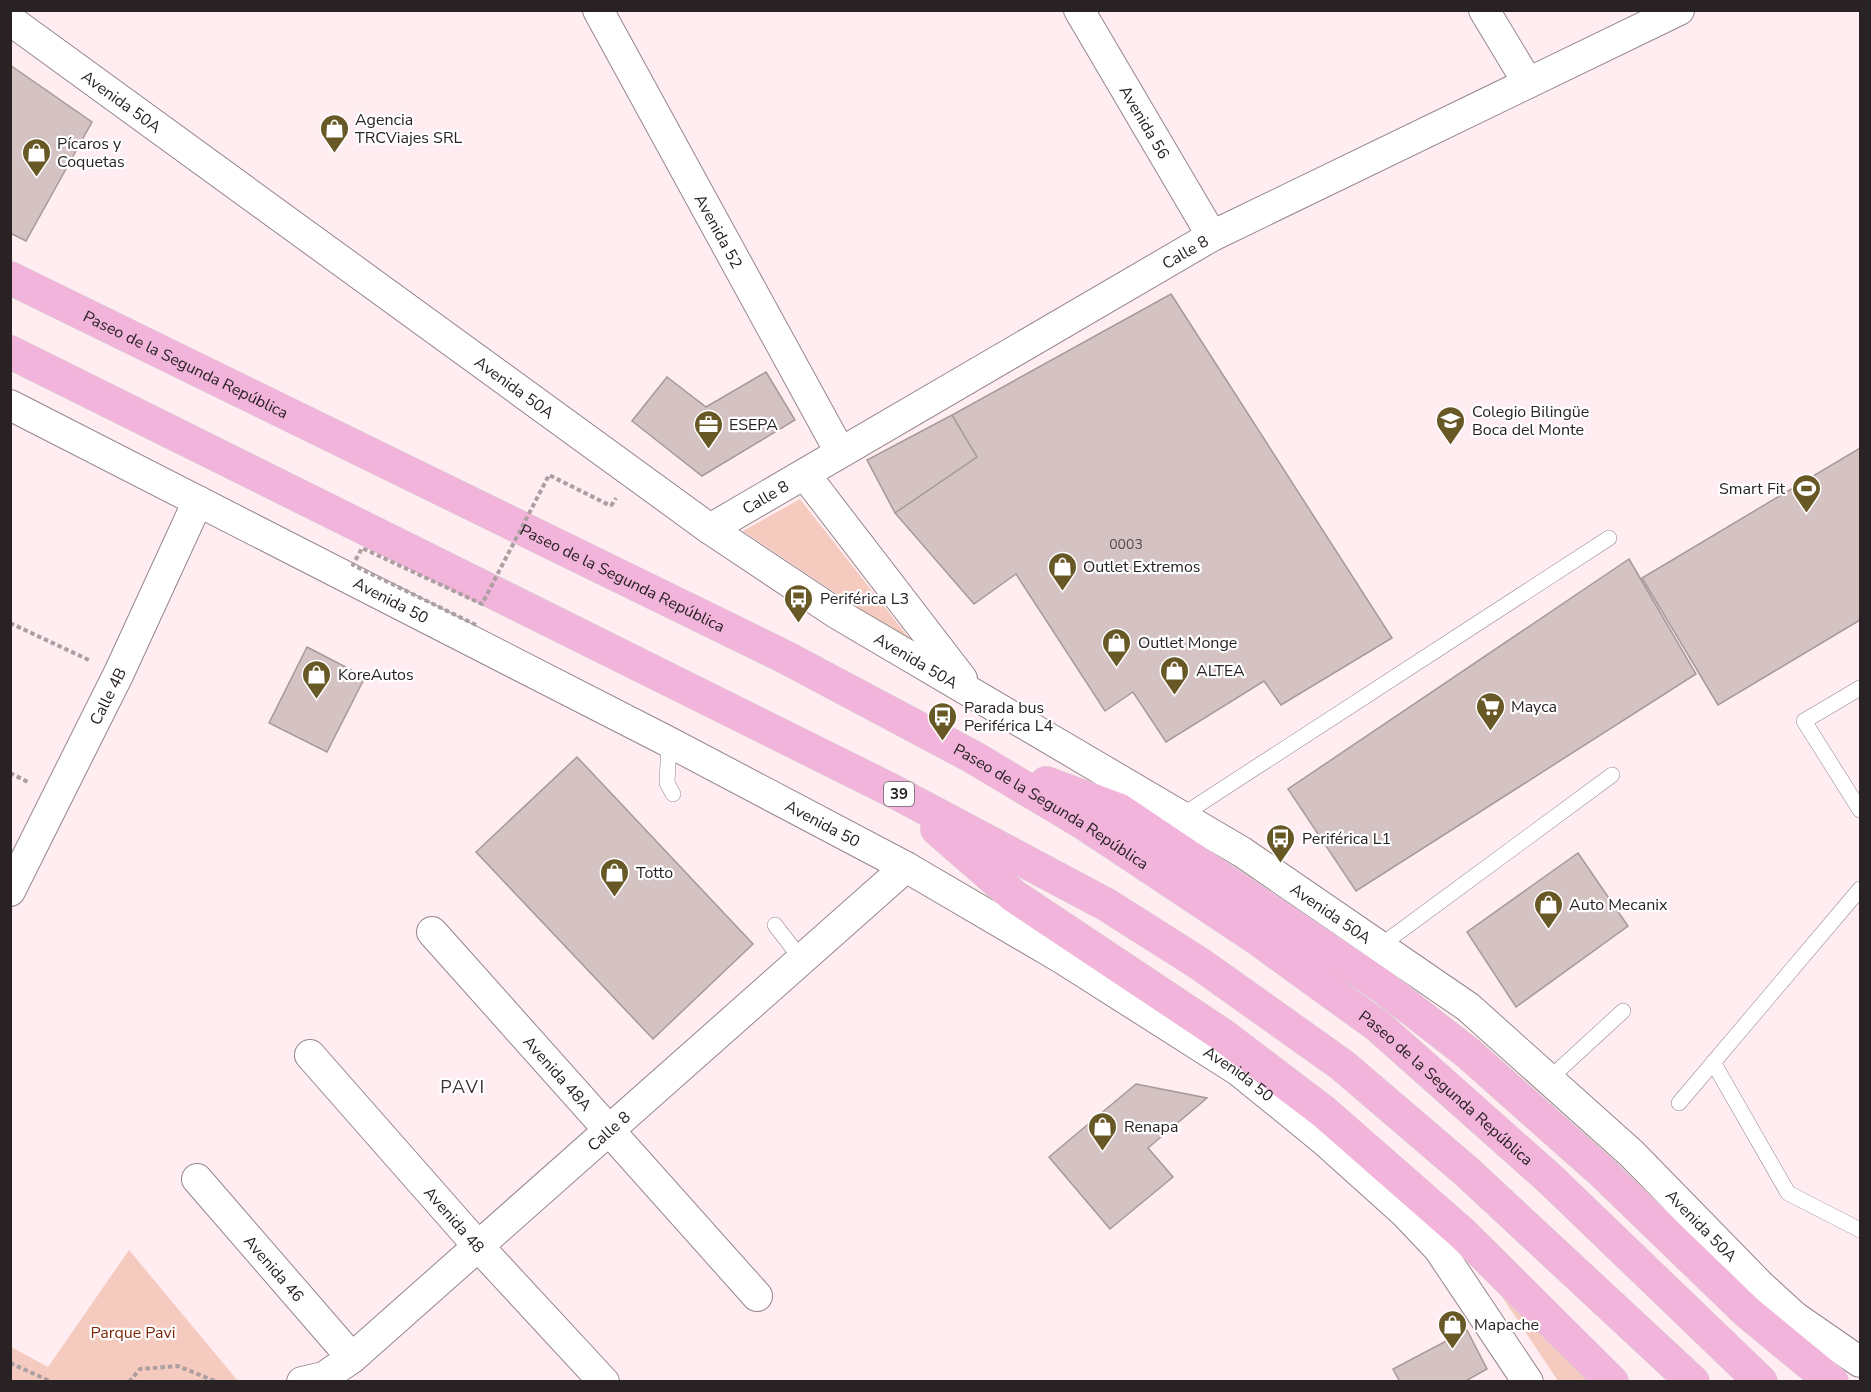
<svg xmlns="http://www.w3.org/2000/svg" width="1871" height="1392" viewBox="0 0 1871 1392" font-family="'Nunito Sans',sans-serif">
  <rect width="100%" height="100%" fill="#ffedf1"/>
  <path fill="#f6cbbf" d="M 800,499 L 916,647 L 743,531 Z
    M 129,1250 L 238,1381 L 11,1381 L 11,1347 L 48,1367 Z
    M 1501,1295 L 1593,1381 L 1558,1381 Z"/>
  <path fill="#d5c3c3" stroke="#a99898" stroke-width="1.5" d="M 10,65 L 92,122 L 26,241 L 10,233 Z
    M 1171,294 L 1392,638 L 1281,705 L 1264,681 L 1166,742 L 1133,692 L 1105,711 L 1016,574 L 974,604 L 895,513 L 977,457 L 952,415 Z
    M 766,372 L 795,420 L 702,476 L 632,421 L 667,377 L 706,407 Z
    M 952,415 L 977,457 L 895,513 L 867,460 Z
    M 1860,448 L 1860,620 L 1718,705 L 1642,578 Z
    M 1629,559 L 1696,674 L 1356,891 L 1288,789 Z
    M 307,647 L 365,677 L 327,752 L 269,723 Z
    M 577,757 L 753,944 L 653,1039 L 476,852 Z
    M 1578,853 L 1628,926 L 1516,1007 L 1467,932 Z
    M 1136,1084 L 1207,1098 L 1148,1148 L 1173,1177 L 1110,1229 L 1049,1157 Z
    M 1467,1330 L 1487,1369 L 1464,1382 L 1400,1382 L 1393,1369 Z"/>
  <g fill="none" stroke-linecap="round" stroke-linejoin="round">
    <defs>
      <path id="service" d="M 1860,688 L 1804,721 L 1860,810
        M 669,742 L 667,783 L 673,794
        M 1181,816 L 1609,538
        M 775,925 L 802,960
        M 1380,946 L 1612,775
        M 1713,1062 L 1788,1193 L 1860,1230
        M 1548,1080 L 1623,1011
        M 1679,1103 L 1860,889"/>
      <g id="minor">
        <path id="s1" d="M 598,10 L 840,452"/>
        <path id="s2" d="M 1079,10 L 1212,236"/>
        <path d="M 1484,10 L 1528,83"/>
        <path id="s3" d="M 10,20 L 710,529 L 836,613 L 1242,852 L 1468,1007 L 1632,1154 L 1760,1285 L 1795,1317 L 1860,1362"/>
        <path id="s4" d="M 10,405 L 669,742 L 906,867 L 1063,959 L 1239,1071 L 1325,1141 L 1404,1212 L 1439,1249 L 1528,1382"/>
        <path d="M 806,476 L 962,679"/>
        <path id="s5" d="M 710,529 L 1212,236 L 1679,10"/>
        <path id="s6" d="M 10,891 L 119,673 L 198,501"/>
        <path id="s7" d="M 432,932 L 757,1296"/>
        <path id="s8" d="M 310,1055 L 478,1246 L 604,1382"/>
        <path id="s9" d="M 197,1179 L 352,1358"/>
        <path id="s10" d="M 302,1382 L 324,1377 L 352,1358 L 906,867"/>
      </g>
      <g id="trunk">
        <path id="s11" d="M 10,278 L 785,657 L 973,757 L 1085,824 L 1255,937 L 1378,1026 L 1550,1179 L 1761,1382"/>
        <path d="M 10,352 L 893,791 L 1107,905 L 1200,964 L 1342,1065 L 1466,1171 L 1693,1382"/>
        <path d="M 1046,783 L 1119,810 L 1383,987 L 1468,1053 L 1601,1171 L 1747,1312 L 1832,1382"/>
        <path d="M 937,829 L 1014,896 L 1224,1036 L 1324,1112 L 1462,1233 L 1612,1382"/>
      </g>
    </defs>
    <use href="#service" stroke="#96868a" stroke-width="16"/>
    <use href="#minor" stroke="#96868a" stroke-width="32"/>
    <use href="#trunk" stroke="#d4d3d3" stroke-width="34"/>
    <path stroke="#ac9ea1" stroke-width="4" stroke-dasharray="4.5 3" stroke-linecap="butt" d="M 611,506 L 616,498
      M 10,623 L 91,661
      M 10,773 L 30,783
      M 10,1363 L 52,1382
      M 129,1382 L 140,1369 L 178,1366 L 217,1382"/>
    <use href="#service" stroke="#fff" stroke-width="15"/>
    <use href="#minor" stroke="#fff" stroke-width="30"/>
    <use href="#trunk" stroke="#f2b4db" stroke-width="33"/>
    <path stroke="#ac9ea1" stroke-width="4" stroke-dasharray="4.5 3" stroke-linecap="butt" d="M 476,625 L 353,565 L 362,548 L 482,604 L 549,475 L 611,506"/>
  </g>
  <defs>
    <symbol id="shop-pin" viewBox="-11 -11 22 30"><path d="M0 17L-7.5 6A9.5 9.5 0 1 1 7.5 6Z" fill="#675825" stroke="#fff"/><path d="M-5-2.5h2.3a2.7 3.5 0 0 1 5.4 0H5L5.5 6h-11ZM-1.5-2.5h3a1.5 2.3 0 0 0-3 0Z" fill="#fff"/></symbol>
    <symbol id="school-pin" viewBox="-11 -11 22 30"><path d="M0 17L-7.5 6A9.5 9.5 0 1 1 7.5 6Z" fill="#675825" stroke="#fff"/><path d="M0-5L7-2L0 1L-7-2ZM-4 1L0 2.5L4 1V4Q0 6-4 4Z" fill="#fff"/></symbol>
    <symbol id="office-pin" viewBox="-11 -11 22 30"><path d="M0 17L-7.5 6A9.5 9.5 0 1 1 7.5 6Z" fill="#675825" stroke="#fff"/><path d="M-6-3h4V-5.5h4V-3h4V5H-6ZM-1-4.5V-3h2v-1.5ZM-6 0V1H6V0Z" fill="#fff"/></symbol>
    <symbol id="stadium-pin" viewBox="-11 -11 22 30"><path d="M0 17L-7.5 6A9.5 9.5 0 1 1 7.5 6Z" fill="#675825" stroke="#fff"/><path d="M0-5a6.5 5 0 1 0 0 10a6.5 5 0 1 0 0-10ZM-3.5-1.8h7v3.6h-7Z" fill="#fff"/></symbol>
    <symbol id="bus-pin" viewBox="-11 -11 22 30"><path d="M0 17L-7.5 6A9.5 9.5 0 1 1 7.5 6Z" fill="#675825" stroke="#fff"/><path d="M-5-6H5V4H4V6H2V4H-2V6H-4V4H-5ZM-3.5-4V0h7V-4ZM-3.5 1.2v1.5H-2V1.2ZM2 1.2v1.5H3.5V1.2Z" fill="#fff"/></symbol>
    <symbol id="supermarket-pin" viewBox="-11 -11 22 30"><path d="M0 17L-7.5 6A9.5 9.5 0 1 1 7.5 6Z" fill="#675825" stroke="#fff"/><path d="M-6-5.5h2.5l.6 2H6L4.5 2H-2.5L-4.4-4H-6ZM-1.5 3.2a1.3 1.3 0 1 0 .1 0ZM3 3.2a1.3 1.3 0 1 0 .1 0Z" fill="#fff"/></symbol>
  </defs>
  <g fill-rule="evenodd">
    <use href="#shop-pin" x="318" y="112" width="33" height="45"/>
    <use href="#shop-pin" x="20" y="136" width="33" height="45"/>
    <use href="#school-pin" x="1434" y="404" width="33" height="45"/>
    <use href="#office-pin" x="692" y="408" width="33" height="45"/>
    <use href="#stadium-pin" x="1790" y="472" width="33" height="45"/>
    <use href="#shop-pin" x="1046" y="550" width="33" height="45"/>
    <use href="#bus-pin" x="782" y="582" width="33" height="45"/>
    <use href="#shop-pin" x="1100" y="626" width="33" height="45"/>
    <use href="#shop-pin" x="1158" y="654" width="33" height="45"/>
    <use href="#shop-pin" x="300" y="658" width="33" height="45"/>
    <use href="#supermarket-pin" x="1474" y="690" width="33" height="45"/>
    <use href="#bus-pin" x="926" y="700" width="33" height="45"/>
    <use href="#bus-pin" x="1264" y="822" width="33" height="45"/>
    <use href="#shop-pin" x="598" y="856" width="33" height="45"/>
    <use href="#shop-pin" x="1532" y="888" width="33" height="45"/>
    <use href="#shop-pin" x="1086" y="1110" width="33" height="45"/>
    <use href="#shop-pin" x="1436" y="1308" width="33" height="45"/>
  </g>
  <g text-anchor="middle" stroke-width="4.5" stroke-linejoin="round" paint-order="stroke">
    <g font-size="14" fill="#544a4c">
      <text x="1126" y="549">0003</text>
    </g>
    <rect fill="#fff" stroke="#696466" stroke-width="1.5" x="884" y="782" width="30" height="24" rx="4.5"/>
    <g font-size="15" font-weight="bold" fill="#292224">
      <text x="899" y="799">39</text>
    </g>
    <g font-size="16" fill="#292224" stroke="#fff">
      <text dy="6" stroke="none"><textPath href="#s3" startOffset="138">Avenida 50A</textPath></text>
      <text dy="6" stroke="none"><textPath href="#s2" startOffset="130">Avenida 56</textPath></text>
      <text dy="6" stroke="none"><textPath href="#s1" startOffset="252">Avenida 52</textPath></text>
      <text dy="6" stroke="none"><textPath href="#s5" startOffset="550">Calle 8</textPath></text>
      <text dy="6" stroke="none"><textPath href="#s11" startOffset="196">Paseo de la Segunda República</textPath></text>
      <text dy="6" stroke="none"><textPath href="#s3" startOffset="624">Avenida 50A</textPath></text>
      <text dy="6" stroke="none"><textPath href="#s5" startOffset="64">Calle 8</textPath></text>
      <text dy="6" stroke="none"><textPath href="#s11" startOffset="682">Paseo de la Segunda República</textPath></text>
      <text dy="6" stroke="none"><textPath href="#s4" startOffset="428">Avenida 50</textPath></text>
      <text dy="6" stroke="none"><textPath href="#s3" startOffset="1110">Avenida 50A</textPath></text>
      <text dy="6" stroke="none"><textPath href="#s6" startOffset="218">Calle 4B</textPath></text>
      <text dy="6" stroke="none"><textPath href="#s11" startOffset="1168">Paseo de la Segunda República</textPath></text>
      <text dy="6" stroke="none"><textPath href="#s4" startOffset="914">Avenida 50</textPath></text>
      <text dy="6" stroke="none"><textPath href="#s3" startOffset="1596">Avenida 50A</textPath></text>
      <text dy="6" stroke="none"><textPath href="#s7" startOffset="189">Avenida 48A</textPath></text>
      <text dy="6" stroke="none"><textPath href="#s4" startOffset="1400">Avenida 50</textPath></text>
      <text dy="6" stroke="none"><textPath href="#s11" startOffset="1654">Paseo de la Segunda República</textPath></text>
      <text dy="6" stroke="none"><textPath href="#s10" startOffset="399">Calle 8</textPath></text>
      <text dy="6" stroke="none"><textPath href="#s8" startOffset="219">Avenida 48</textPath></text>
      <text dy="6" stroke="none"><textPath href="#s3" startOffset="2082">Avenida 50A</textPath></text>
      <text dy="6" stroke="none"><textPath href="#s9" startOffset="118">Avenida 46</textPath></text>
    </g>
    <g font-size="16" fill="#292224" stroke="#fff" text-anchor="start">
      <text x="355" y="125">Agencia<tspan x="355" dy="18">TRCViajes SRL</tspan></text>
      <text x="57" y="149">Pícaros y<tspan x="57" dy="18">Coquetas</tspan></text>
      <text x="1472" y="417">Colegio Bilingüe<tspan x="1472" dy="18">Boca del Monte</tspan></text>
      <text x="729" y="430">ESEPA</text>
      <text x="1785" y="494" text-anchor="end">Smart Fit</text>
      <text x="1083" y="572">Outlet Extremos</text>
      <text x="820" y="604">Periférica L3</text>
      <text x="1138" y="648">Outlet Monge</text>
      <text x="1196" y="676">ALTEA</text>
      <text x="338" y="680">KoreAutos</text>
      <text x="1511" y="712">Mayca</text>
      <text x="964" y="713">Parada bus<tspan x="964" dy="18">Periférica L4</tspan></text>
      <text x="1302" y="844">Periférica L1</text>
      <text x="636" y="878">Totto</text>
      <text x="1569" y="910">Auto Mecanix</text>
      <text x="1124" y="1132">Renapa</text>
      <text x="1474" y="1330">Mapache</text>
    </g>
    <g font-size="16" fill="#7e2608" stroke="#fff">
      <text x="133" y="1338">Parque Pavi</text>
    </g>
    <g font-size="18" letter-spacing="1.5" fill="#3e3034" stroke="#fff">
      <text x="463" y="1093">PAVI</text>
    </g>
  </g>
  <rect width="1871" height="1392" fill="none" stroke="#292224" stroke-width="24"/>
</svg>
